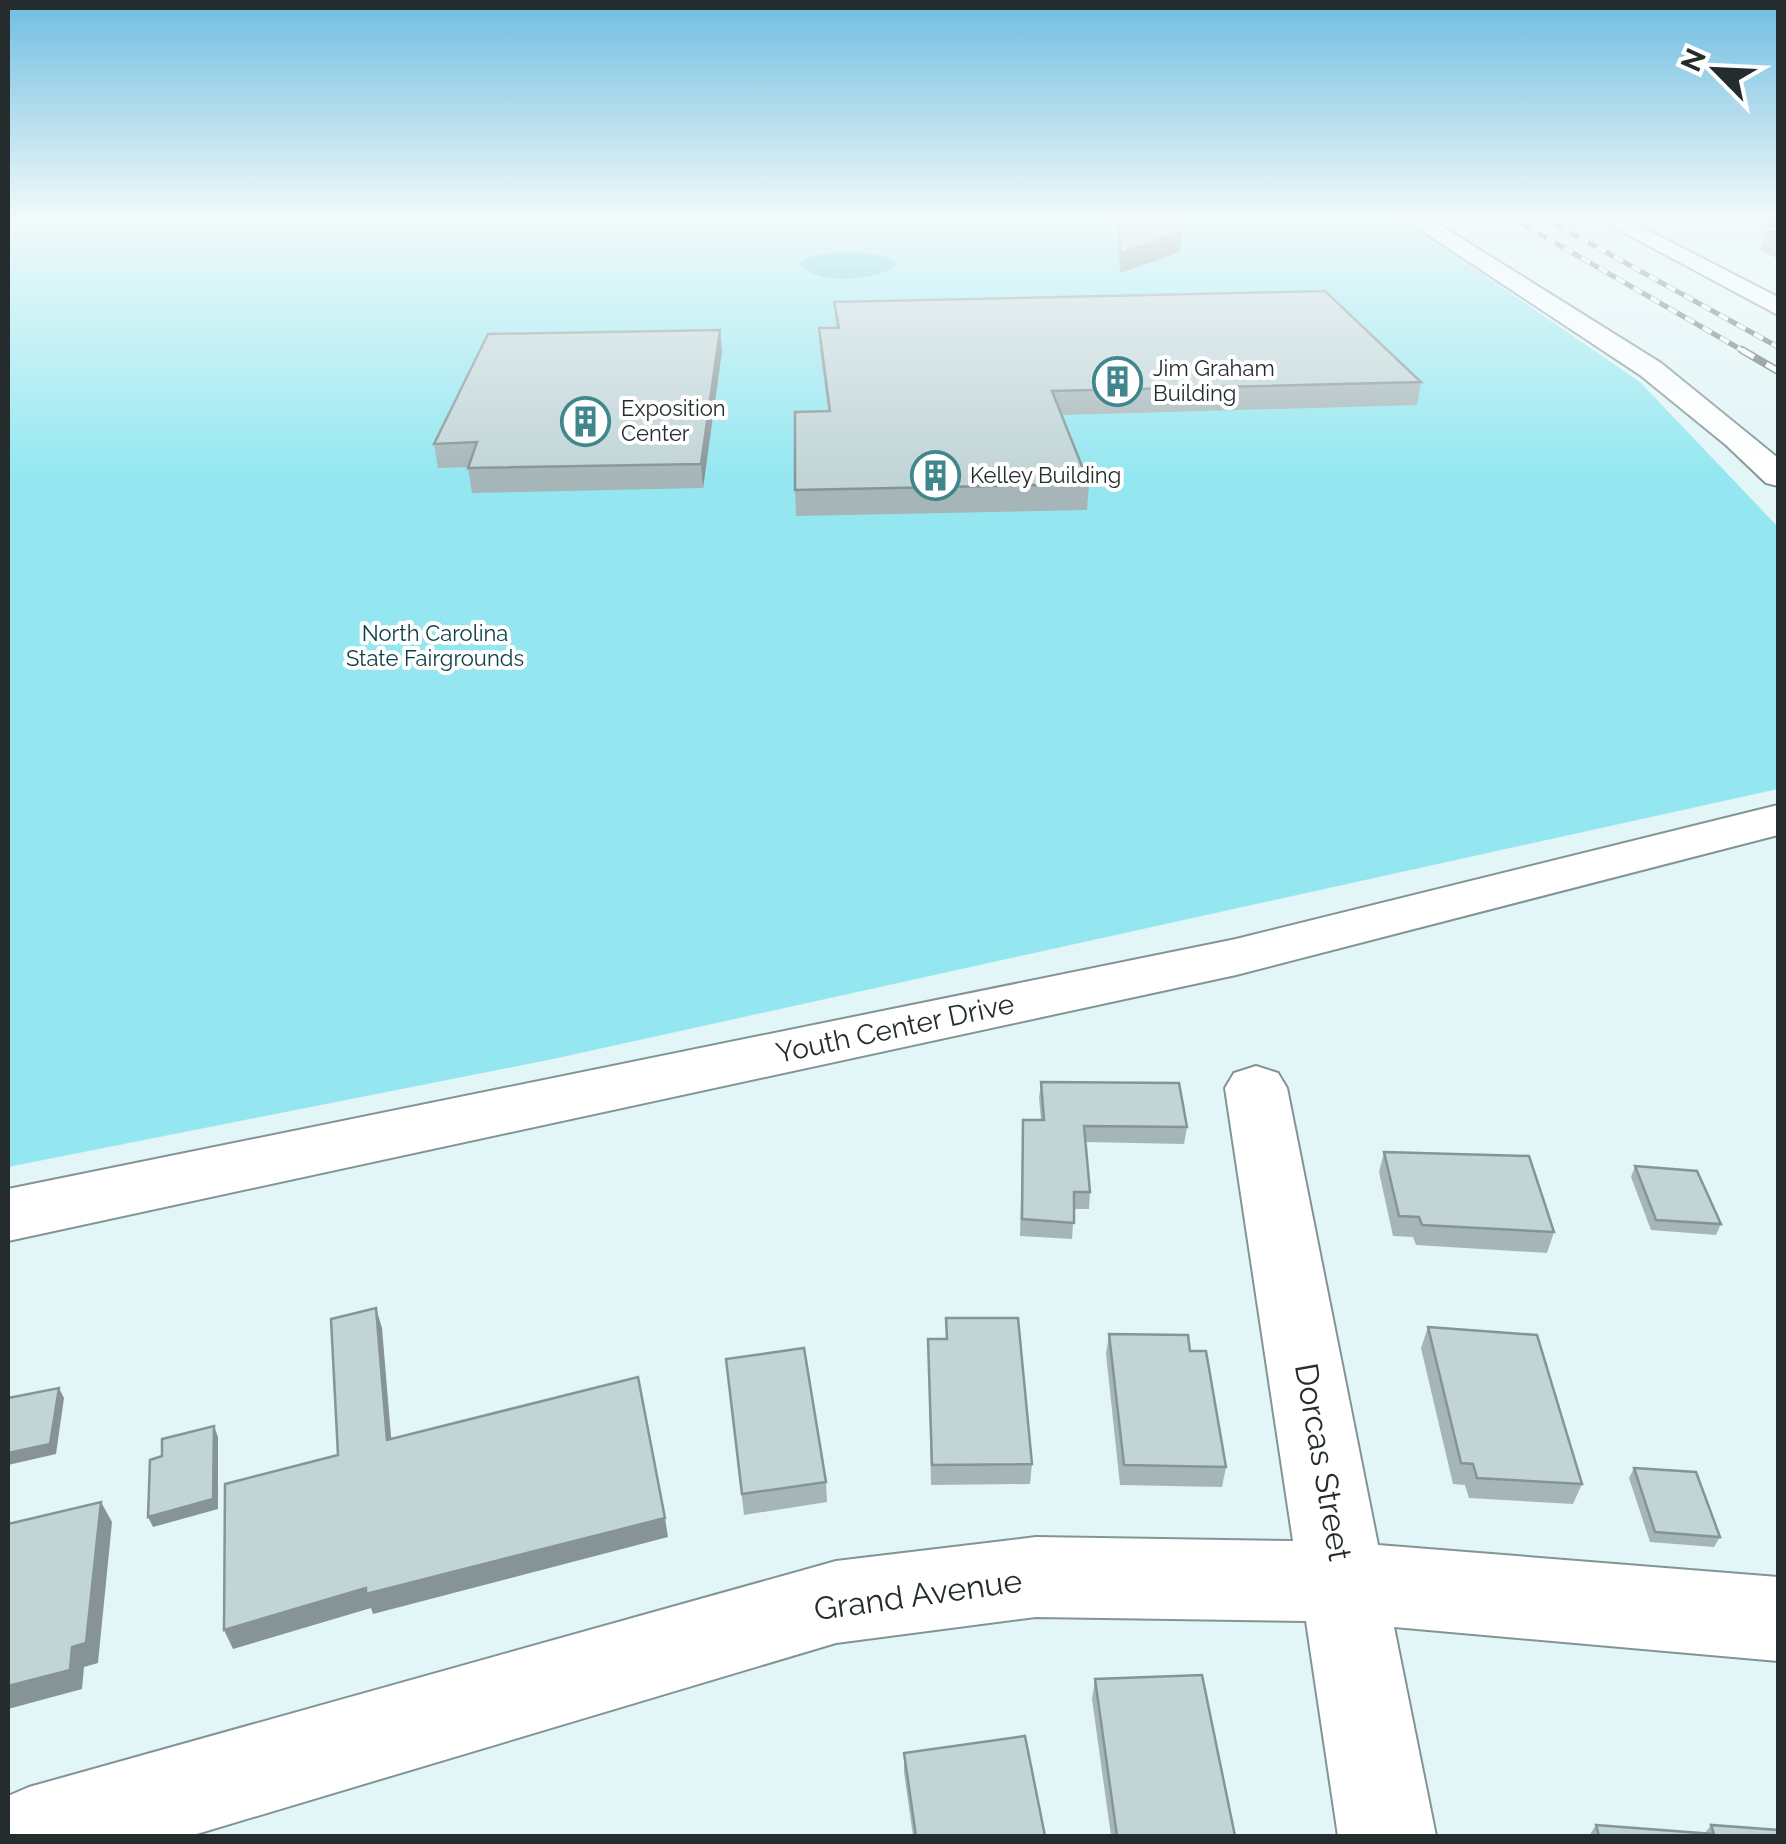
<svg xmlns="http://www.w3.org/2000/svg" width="1786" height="1844" viewBox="0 0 1786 1844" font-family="Raleway,sans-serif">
  <rect width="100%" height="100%" fill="#e2f5f7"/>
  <path fill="#94e7f0" d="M 8,218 L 1401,218 L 1640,382 L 1778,527 L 1778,789 L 553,1059 L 8,1167 Z"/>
  <path fill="#5dcad5" d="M 852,251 L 890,257 L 897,265 C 876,282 817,285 799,264 L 810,256 Z"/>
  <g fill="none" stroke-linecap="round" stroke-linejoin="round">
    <defs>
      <path id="minor" d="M 1778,805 L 1778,835 L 1236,975 L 8,1241 L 8,1189 L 1236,939 Z
        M 1256,1066 L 1278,1073 L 1287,1088 L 1378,1545 L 1778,1577 L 1778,1661 L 1394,1627 L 1436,1836 L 1338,1836 L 1306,1621 L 1036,1617 L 836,1643 L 190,1836 L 8,1836 L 8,1796 L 29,1787 L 836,1561 L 1036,1537 L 1293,1541 L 1225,1088 L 1234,1073 Z"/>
      <path id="tertiary" d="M 1597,218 L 1624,218 L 1778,297 L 1778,315 Z"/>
      <path id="primary" d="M 1403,218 L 1429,218 L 1661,363 L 1778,458 L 1778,486 L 1766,483 L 1726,445 L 1640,375 Z"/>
    </defs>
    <use href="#minor" stroke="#839496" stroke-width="4"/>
    <use href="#tertiary" stroke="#839496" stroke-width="4"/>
    <use href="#primary" stroke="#839496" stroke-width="4"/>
    <use href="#minor" fill="#fff" fill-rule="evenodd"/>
    <use href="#tertiary" fill="#fff" fill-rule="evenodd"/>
    <use href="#primary" fill="#fff" fill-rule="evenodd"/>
    <defs>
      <path id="rail-far1" d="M 1512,218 L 1747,353
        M 1544,218 L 1778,347
        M 1738,218 L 1778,226"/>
      <path id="rail" d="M 1742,350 L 1778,371"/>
    </defs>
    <use href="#rail-far1" stroke="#5f6a6b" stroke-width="5"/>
    <use href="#rail" stroke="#5f6a6b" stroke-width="8"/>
    <use href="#rail-far1" stroke="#fff" stroke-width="4" stroke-dasharray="10" stroke-linecap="butt"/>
    <use href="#rail" stroke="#fff" stroke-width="5" stroke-dasharray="14" stroke-linecap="butt"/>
  </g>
  <path fill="#a6b6b8" d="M 1115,218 L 1184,218 L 1180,252 L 1120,273 Z
    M 1766,231 L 1778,231 L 1778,259 L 1760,250 Z
    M 834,302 L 1421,382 L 1417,405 L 1062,415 L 1089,484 L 1087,510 L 796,516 L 795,490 L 828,411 L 820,350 L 819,328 L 836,328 Z
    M 722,351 L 703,488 L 472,493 L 468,467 L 438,468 L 434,444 Z
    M 1041,1082 L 1187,1127 L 1184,1144 L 1085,1142 L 1090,1192 L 1089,1209 L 1074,1209 L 1072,1239 L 1020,1236 L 1023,1120 L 1041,1120 L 1039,1098 Z
    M 1384,1152 L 1554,1232 L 1547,1253 L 1416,1245 L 1413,1237 L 1393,1236 L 1379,1172 Z
    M 1635,1166 L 1721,1224 L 1716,1235 L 1651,1230 L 1631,1177 Z
    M 946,1318 L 1032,1464 L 1030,1484 L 931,1485 L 928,1339 L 946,1339 Z
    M 1428,1327 L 1582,1484 L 1573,1504 L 1469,1498 L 1465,1485 L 1453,1484 L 1421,1348 Z
    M 1109,1334 L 1190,1351 L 1226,1467 L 1222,1487 L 1120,1485 L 1106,1354 Z
    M 726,1359 L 826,1482 L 827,1502 L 744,1515 Z
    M 1634,1468 L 1720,1537 L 1714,1547 L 1650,1542 L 1629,1478 Z
    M 1095,1679 L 1235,1836 L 1111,1836 L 1092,1699 Z
    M 904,1753 L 1045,1836 L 913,1836 L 904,1772 Z
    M 1596,1825 L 1705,1833 L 1711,1825 L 1778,1836 L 1589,1836 Z"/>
  <path fill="#879496" d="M 1184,218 L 1180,252 L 1120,273 L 1121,253 Z
    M 720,330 L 722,351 L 703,488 L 701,464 Z
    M 376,1308 L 382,1328 L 393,1460 L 387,1440 Z
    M 59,1388 L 64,1398 L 56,1454 L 8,1465 L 8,1453 Z
    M 214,1426 L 218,1437 L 218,1509 L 153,1527 L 148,1517 Z
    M 101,1502 L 112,1522 L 98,1663 L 84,1667 L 82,1689 L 8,1709 L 8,1686 L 72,1647 Z
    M 665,1518 L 668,1537 L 373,1614 L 371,1608 L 233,1649 L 224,1630 L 366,1588 Z"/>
  <path fill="#c1d4d6" stroke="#879496" stroke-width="2.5" d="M 1118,218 L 1183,218 L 1182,232 L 1121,253 Z
    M 1766,231 L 1778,231 L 1778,237 Z
    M 1325,291 L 1421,382 L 1052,391 L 1089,484 L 795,490 L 795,412 L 830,411 L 819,328 L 839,328 L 834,302 Z
    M 720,330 L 701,464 L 468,468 L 477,442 L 434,444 L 488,334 Z
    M 1041,1082 L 1179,1083 L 1187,1127 L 1084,1126 L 1090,1192 L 1074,1192 L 1074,1223 L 1022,1219 L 1023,1120 L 1044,1120 Z
    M 1384,1152 L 1529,1156 L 1554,1232 L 1422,1225 L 1419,1217 L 1399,1216 Z
    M 1635,1166 L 1697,1171 L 1721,1224 L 1656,1220 Z
    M 376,1308 L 387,1440 L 638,1377 L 665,1518 L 366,1594 L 366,1588 L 224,1630 L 225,1484 L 338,1455 L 331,1319 Z
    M 946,1318 L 1018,1318 L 1032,1464 L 932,1465 L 928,1339 L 947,1339 Z
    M 1428,1327 L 1537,1335 L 1582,1484 L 1477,1478 L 1473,1464 L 1461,1463 Z
    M 1109,1334 L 1188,1335 L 1190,1351 L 1206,1351 L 1226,1467 L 1124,1465 Z
    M 804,1348 L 826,1482 L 742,1494 L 726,1359 Z
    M 59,1388 L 50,1444 L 8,1453 L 8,1398 Z
    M 214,1426 L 213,1499 L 148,1517 L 150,1460 L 162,1456 L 162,1439 Z
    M 1634,1468 L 1696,1472 L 1720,1537 L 1655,1532 Z
    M 101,1502 L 86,1643 L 72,1647 L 70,1670 L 8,1686 L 8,1524 Z
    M 1202,1675 L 1235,1836 L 1117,1836 L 1095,1679 Z
    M 1025,1736 L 1045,1836 L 916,1836 L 904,1753 Z
    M 1596,1825 L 1714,1834 L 1711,1825 L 1778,1830 L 1778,1836 L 1599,1836 Z"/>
  <linearGradient id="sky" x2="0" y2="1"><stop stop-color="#70bde0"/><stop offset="0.46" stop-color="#f2fafb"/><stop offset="1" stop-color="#f2fafb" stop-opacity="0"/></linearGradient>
  <rect width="1786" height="476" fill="url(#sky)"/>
  <defs>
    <symbol id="building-ring" viewBox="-11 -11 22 22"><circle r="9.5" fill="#fff" stroke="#3f868d" stroke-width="1.5"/><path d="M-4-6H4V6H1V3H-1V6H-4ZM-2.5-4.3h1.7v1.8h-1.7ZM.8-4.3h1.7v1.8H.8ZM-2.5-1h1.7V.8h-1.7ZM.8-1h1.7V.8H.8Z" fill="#3f868d"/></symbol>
  </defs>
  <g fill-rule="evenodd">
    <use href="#building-ring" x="1090" y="354" width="55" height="55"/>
    <use href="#building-ring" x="558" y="394" width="55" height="55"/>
    <use href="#building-ring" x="908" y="448" width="55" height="55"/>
  </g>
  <g text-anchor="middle" stroke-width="8" stroke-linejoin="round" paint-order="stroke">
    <g font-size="22" fill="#252c2d" stroke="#fff" text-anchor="start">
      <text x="1153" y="376">Jim Graham<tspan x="1153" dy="25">Building</tspan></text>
      <text x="621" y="416">Exposition<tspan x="621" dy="25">Center</tspan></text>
      <text x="970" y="483">Kelley Building</text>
    </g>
    <g font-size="22" fill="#0b3f44" stroke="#fff">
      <text x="435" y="641">North Carolina<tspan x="435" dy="25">State Fairgrounds</tspan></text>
    </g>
    <g font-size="28" fill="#252c2d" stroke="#fff">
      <text transform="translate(895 1028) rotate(-12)" y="10">Youth Center Drive</text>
    </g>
    <g font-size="32" fill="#252c2d" stroke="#fff">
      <text transform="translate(1323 1462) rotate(80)" y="11">Dorcas Street</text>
      <text transform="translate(918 1595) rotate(-8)" y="11">Grand Avenue</text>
    </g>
  </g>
  <rect width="1786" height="1844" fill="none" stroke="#252c2d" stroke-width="20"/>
  <g transform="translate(1716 70) rotate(294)" stroke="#ffffff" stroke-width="8" paint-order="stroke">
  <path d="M0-8L18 38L0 25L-18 38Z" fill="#252c2d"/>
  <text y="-15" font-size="28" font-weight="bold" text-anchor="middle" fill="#252c2d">N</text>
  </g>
</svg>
